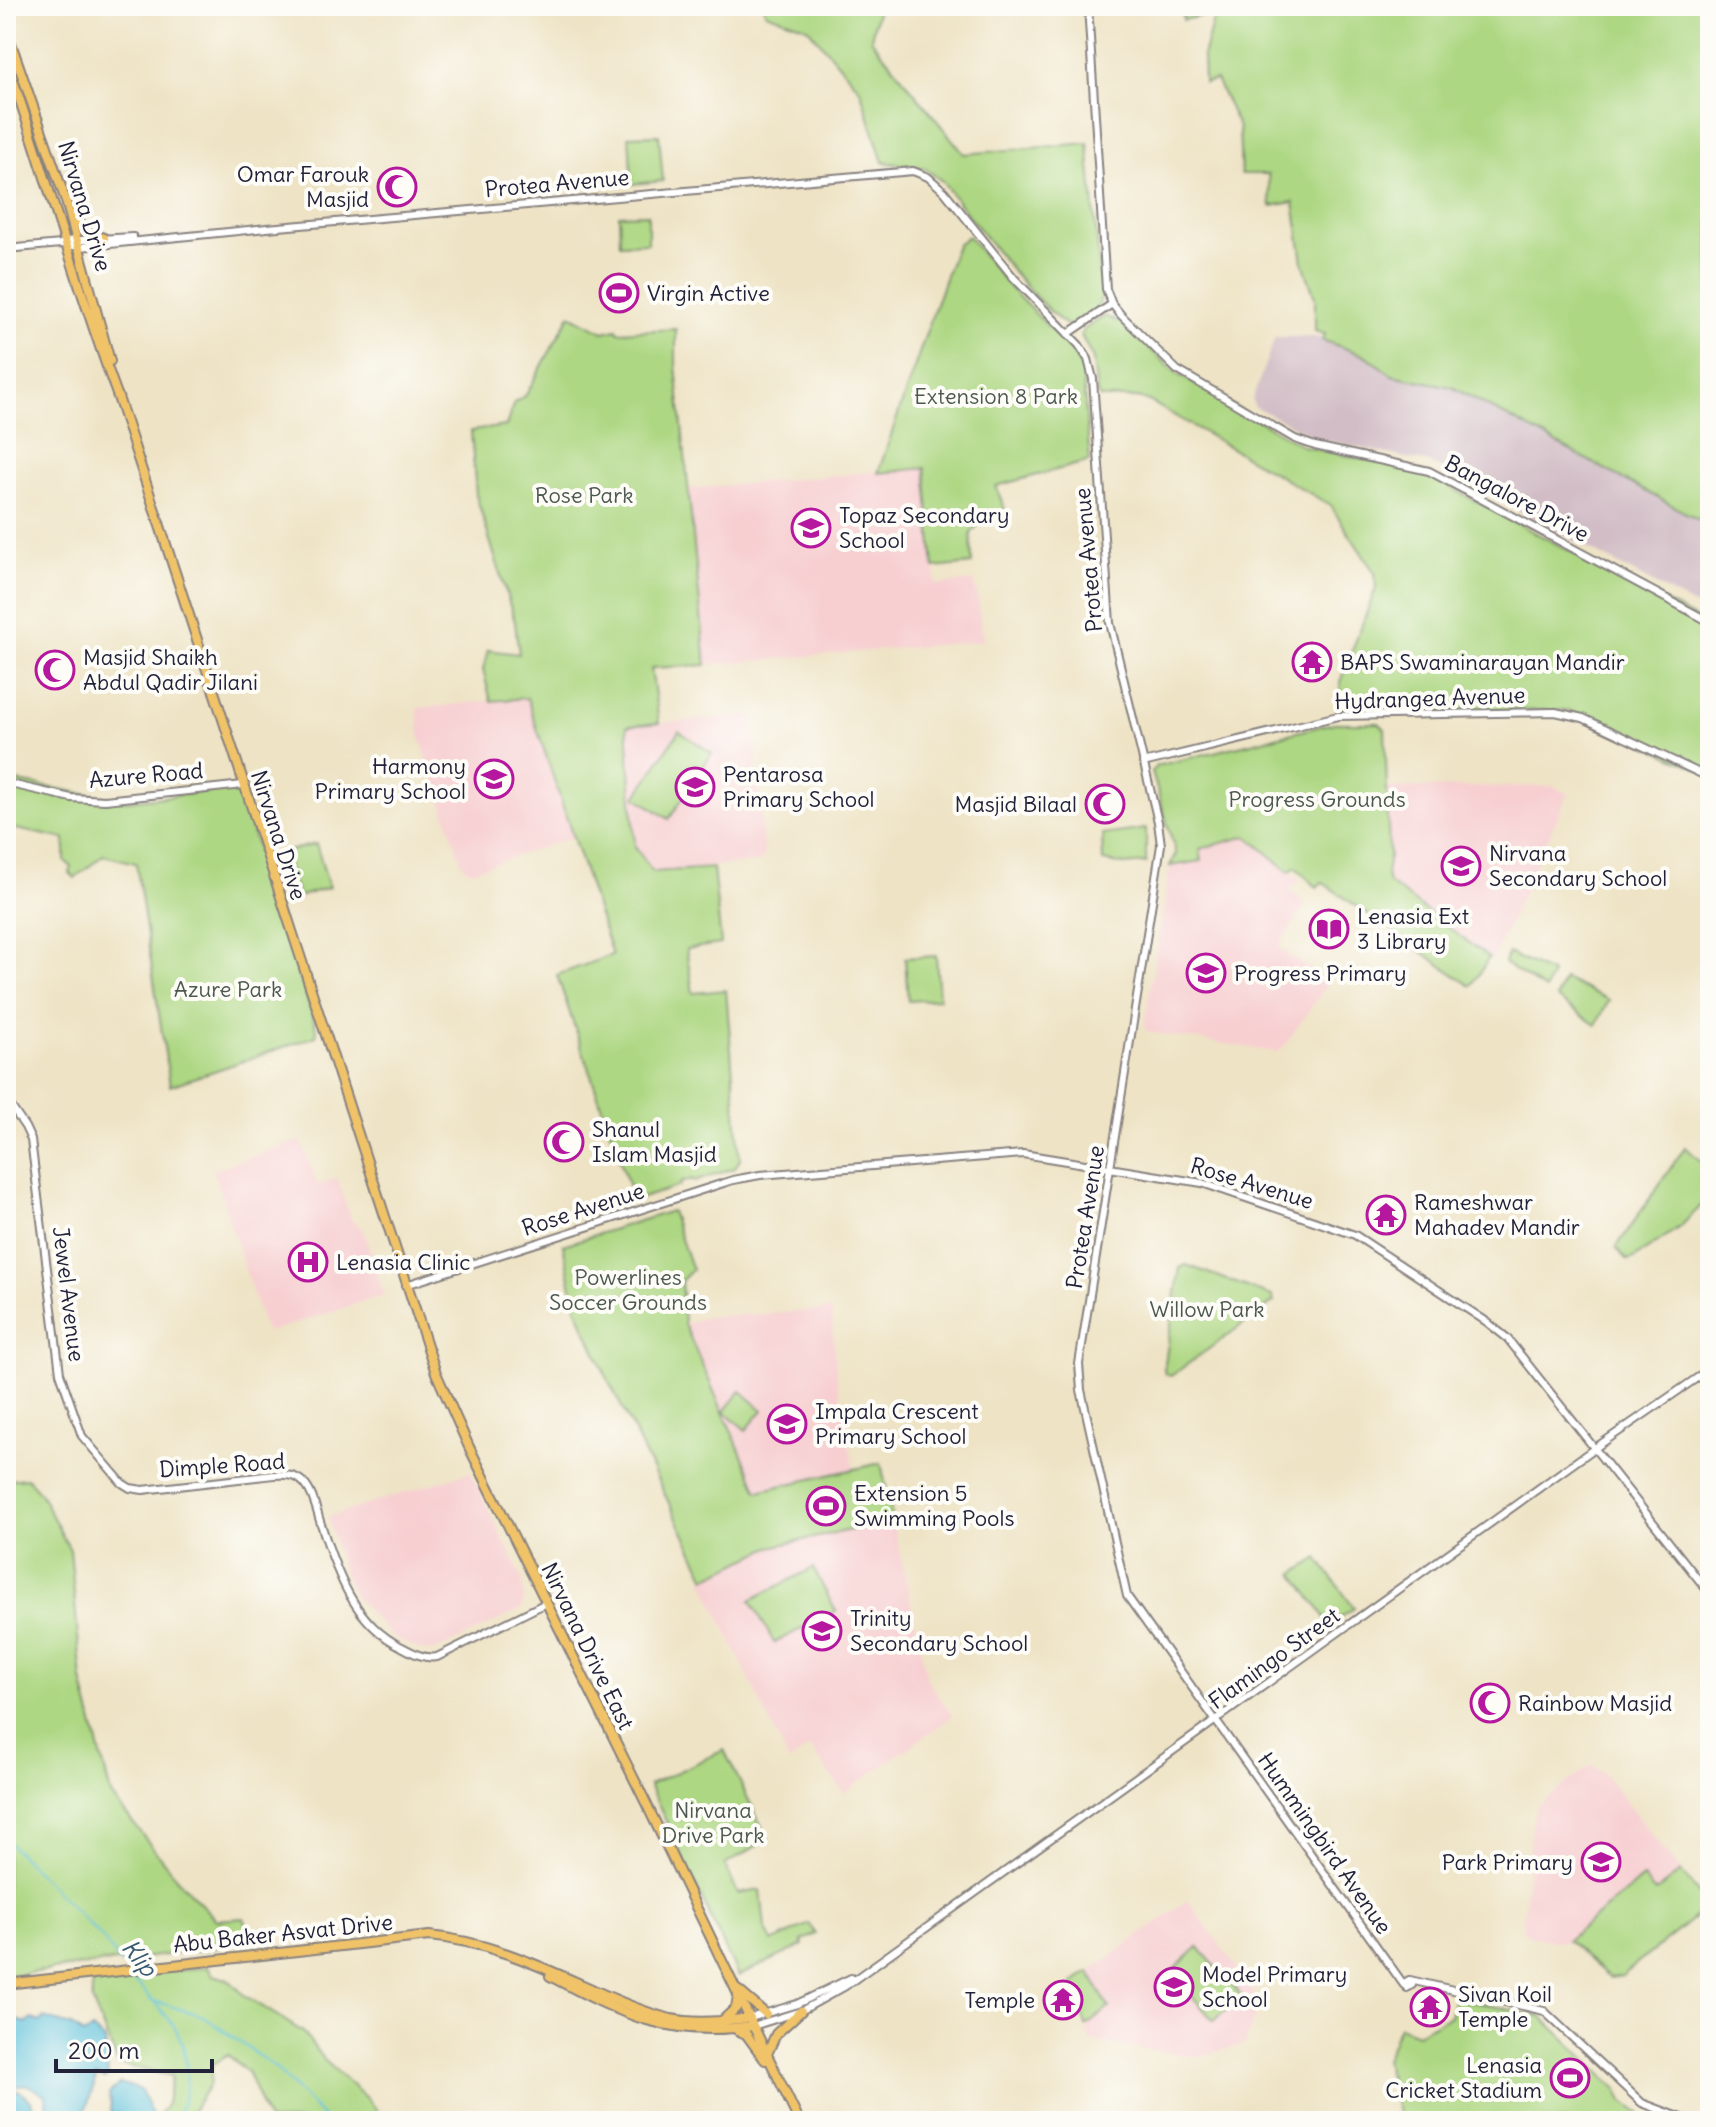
<svg xmlns="http://www.w3.org/2000/svg" width="1716" height="2127" viewBox="0 0 1716 2127" font-family="Delius,sans-serif">
  <rect width="100%" height="100%" fill="#fdfcf7"/>
  <filter id="ink" filterUnits="userSpaceOnUse"><feTurbulence type="fractalNoise" baseFrequency=".0125" numOctaves="2"/><feDisplacementMap in="SourceGraphic" scale="16" xChannelSelector="R" yChannelSelector="G"/><feConvolveMatrix kernelMatrix="1 2 1 2 8 2 1 2 1" color-interpolation-filters="sRGB"/></filter>
  <filter id="wash" filterUnits="userSpaceOnUse"><feTurbulence type="fractalNoise" baseFrequency=".006" numOctaves="4" result="noise"/><feDisplacementMap in="SourceGraphic" scale="32" xChannelSelector="R" yChannelSelector="G"/><feGaussianBlur stdDeviation="1.8" result="paint"/><feColorMatrix in="noise" values="0 0 0 0 0 0 0 0 0 0 0 0 0 0 0 0 0 1.4 0 .05"/><feComposite in="paint" operator="in"/></filter>
  <g filter="url(#wash)">
    <rect width="100%" height="100%" fill="#eee3c5"/>
    <path fill="#f7cfd1" d="M 925,467 L 936,585 L 974,581 L 975,591 L 977,591 L 983,641 L 706,665 L 688,489 Z
      M 527,697 L 572,837 L 472,871 L 463,867 L 420,737 L 417,708 Z
      M 753,715 L 764,857 L 759,862 L 653,872 L 635,847 L 627,726 Z
      M 1554,786 L 1568,794 L 1492,960 L 1389,883 L 1386,874 L 1389,855 L 1388,788 Z
      M 1247,836 L 1300,880 L 1290,890 L 1306,904 L 1278,947 L 1329,982 L 1282,1049 L 1275,1052 L 1148,1032 L 1144,1027 L 1170,866 L 1202,861 L 1200,849 Z
      M 301,1140 L 317,1185 L 337,1178 L 351,1220 L 363,1230 L 384,1295 L 268,1332 L 264,1328 L 213,1170 Z
      M 831,1310 L 837,1379 L 854,1469 L 758,1491 L 684,1324 L 707,1317 Z
      M 470,1472 L 522,1578 L 524,1599 L 521,1609 L 436,1651 L 424,1651 L 392,1637 L 355,1597 L 342,1570 L 328,1517 Z
      M 893,1521 L 928,1682 L 953,1716 L 844,1793 L 810,1747 L 789,1762 L 702,1579 L 770,1547 Z
      M 1592,1765 L 1607,1778 L 1681,1872 L 1655,1893 L 1643,1878 L 1567,1940 L 1558,1942 L 1531,1936 L 1522,1928 L 1533,1816 L 1536,1806 Z
      M 1188,1900 L 1260,2001 L 1245,2044 L 1198,2057 L 1090,2041 L 1086,2026 L 1109,2007 L 1089,1972 Z"/>
    <path fill="#d2bdc6" d="M 1275,337 L 1315,337 L 1366,356 L 1392,375 L 1452,387 L 1710,526 L 1710,614 L 1430,463 L 1319,439 L 1255,407 L 1252,400 Z"/>
    <path fill="#add782" stroke="#687c5e" stroke-width="2" d="M 763,6 L 881,6 L 878,7 L 871,39 L 964,154 L 1088,143 L 1102,295 L 1097,310 L 1072,327 C 1047,322 962,207 942,181 L 924,168 L 883,162 L 860,89 L 807,27 L 766,13 Z
      M 1182,6 L 1710,6 L 1710,526 L 1452,387 L 1392,375 L 1366,356 L 1322,340 L 1325,334 L 1315,331 L 1315,298 L 1303,262 L 1294,202 L 1271,206 L 1268,174 L 1241,174 L 1239,128 L 1216,80 L 1204,83 L 1203,56 L 1215,13 L 1183,20 Z
      M 659,135 L 663,181 L 632,184 L 629,136 Z
      M 648,214 L 648,243 L 620,244 L 619,215 Z
      M 968,236 L 1010,288 L 1073,351 L 1082,370 L 1090,461 L 996,486 L 1006,513 L 982,521 L 971,533 L 972,564 L 934,568 L 925,468 L 878,473 L 954,252 L 958,244 Z
      M 570,315 L 603,332 L 617,329 L 618,332 L 676,329 L 676,366 L 706,665 L 651,668 L 659,723 L 627,726 L 635,847 L 653,872 L 713,868 L 721,944 L 686,949 L 693,993 L 726,990 L 740,1160 L 734,1168 L 694,1182 L 693,1179 L 680,1183 L 680,1186 L 639,1199 L 631,1193 L 557,975 L 612,955 L 527,698 L 491,701 L 483,670 L 488,650 L 519,654 L 515,622 L 476,495 L 471,431 L 506,426 L 514,403 L 526,395 Z
      M 1105,316 L 1121,323 L 1179,375 L 1303,446 L 1422,472 L 1710,626 L 1710,774 L 1568,710 L 1347,713 L 1342,710 L 1340,682 L 1376,588 L 1375,573 L 1330,505 L 1149,401 L 1137,398 L 1100,398 L 1097,393 L 1093,359 L 1081,335 L 1083,330 Z
      M 1334,723 L 1379,723 L 1385,729 L 1389,855 L 1386,874 L 1389,883 L 1489,958 L 1471,986 L 1322,882 L 1317,887 L 1295,867 L 1290,872 L 1247,836 L 1200,849 L 1202,861 L 1170,866 L 1176,854 L 1152,772 L 1156,766 Z
      M 679,731 L 712,753 L 669,819 L 636,797 Z
      M 6,780 L 128,801 L 232,789 L 239,791 L 317,1030 L 316,1036 L 170,1086 L 136,863 L 103,855 L 75,878 L 70,873 L 72,867 L 65,861 L 65,839 L 6,827 Z
      M 1146,829 L 1146,863 L 1124,865 L 1103,861 L 1102,835 Z
      M 316,844 L 329,887 L 298,897 L 284,852 Z
      M 1508,953 L 1552,974 L 1545,990 L 1504,963 Z
      M 936,956 L 939,999 L 908,1001 L 905,958 Z
      M 1564,979 L 1609,1000 L 1596,1025 L 1556,998 Z
      M 1685,1147 L 1710,1169 L 1710,1197 L 1681,1226 L 1634,1258 L 1627,1260 L 1616,1248 Z
      M 671,1211 L 692,1270 L 681,1281 L 684,1324 L 758,1491 L 881,1463 L 893,1521 L 770,1547 L 706,1578 L 605,1373 L 576,1307 L 563,1245 Z
      M 1186,1265 L 1272,1296 L 1274,1302 L 1171,1376 L 1165,1374 L 1164,1369 L 1180,1268 Z
      M 741,1391 L 763,1410 L 746,1430 L 724,1411 Z
      M 27,1478 L 40,1493 L 70,1550 L 82,1680 L 111,1795 L 179,1881 L 216,1920 L 244,1918 L 253,1940 L 203,1950 L 6,1976 L 6,1480 Z
      M 1318,1558 L 1354,1608 L 1330,1625 L 1294,1574 Z
      M 813,1568 L 836,1611 L 774,1643 L 751,1600 Z
      M 724,1750 L 768,1839 L 725,1865 L 738,1894 L 761,1890 L 765,1928 L 772,1942 L 809,1924 L 816,1934 L 802,1941 L 804,1945 L 738,1976 L 649,1785 Z
      M 1681,1872 L 1706,1902 L 1706,1908 L 1622,1976 L 1610,1978 L 1567,1940 L 1643,1878 L 1655,1892 Z
      M 1198,1947 L 1242,1996 L 1214,2021 L 1171,1972 Z
      M 208,1967 L 212,1975 L 228,1979 L 244,1995 L 303,2032 L 323,2059 L 366,2098 L 385,2121 L 268,2121 L 248,2073 L 228,2055 L 212,2064 L 210,2084 L 186,2121 L 154,2121 L 167,2104 L 172,2076 L 118,2064 L 92,2001 L 92,1979 Z
      M 1089,1972 L 1109,2008 L 1086,2026 L 1073,1984 Z
      M 1454,1998 L 1541,2016 L 1617,2089 L 1623,2101 L 1641,2114 L 1638,2121 L 1400,2121 L 1385,2060 L 1399,2026 L 1417,2033 L 1450,2016 Z"/>
    <path fill="#5cc0da" stroke="#3f718a" stroke-width="2" d="M 10,2011 L 19,2021 L 28,2023 L 32,2019 L 40,2022 L 43,2018 L 71,2026 L 83,2035 L 93,2030 L 105,2041 L 108,2075 L 105,2079 L 96,2076 C 92,2092 88,2108 79,2121 L 50,2120 L 47,2114 L 46,2096 L 28,2085 L 10,2087 L 6,2084 L 6,2012 Z
      M 120,2083 L 141,2090 L 153,2117 L 149,2121 L 120,2121 L 119,2113 L 111,2115 L 109,2094 Z
      M 6,2091 L 20,2091 L 31,2101 L 36,2121 L 6,2121 Z"/>
    <g fill="none" stroke-linecap="round" stroke-linejoin="round">
      <path stroke="#5cc0da" stroke-width="2" d="M 6,1840 L 102,1938 L 123,1966
        M 129,1975 C 142,1990 171,2017 178,2033 C 189,2057 193,2104 169,2121
        M 150,2000 L 203,2016 L 273,2066 L 327,2121"/>
    </g>
  </g>
  <g filter="url(#ink)">
    <g fill="none" stroke-linecap="round" stroke-linejoin="round">
      <defs>
        <path id="minor" d="M 1088,6 L 1106,289 L 1112,304 L 1121,315 L 1177,370 L 1295,439 L 1315,446 L 1429,471 L 1710,622
          M 61,244 L 80,247 L 267,228 L 913,171 L 928,177 L 944,191 L 1014,278 L 1079,345 L 1088,359 L 1093,379 L 1110,623 L 1158,822 L 1161,845 L 1079,1364 L 1081,1390 L 1127,1596 L 1404,1985
          M 6,249 L 61,244 L 65,241 L 133,237
          M 1068,334 L 1112,304
          M 1143,763 L 1338,716 L 1555,712 L 1583,718 L 1710,778
          M 6,783 L 71,798 L 105,800 L 243,785
          M 6,1099 L 25,1127 L 31,1140 L 60,1373 L 82,1436 L 122,1483 L 130,1488 L 143,1490 L 274,1475 C 287,1474 299,1475 307,1487 C 315,1498 317,1514 322,1527 C 337,1574 355,1624 402,1647 C 413,1653 424,1659 437,1657 L 546,1603
          M 406,1285 L 733,1180 L 760,1175 L 1023,1154 L 1202,1183 L 1355,1235 L 1487,1322 L 1507,1338 L 1710,1594
          M 1409,1980 L 1412,1985 L 1407,1988 L 1404,1983 Z
          M 1410,1980 L 1544,2011 L 1642,2103 L 1690,2121
          M 750,2018 L 797,2004 L 851,1978
          M 753,2026 L 801,2011 L 844,1987 L 1595,1448 L 1710,1369"/>
        <path id="major" d="M 6,29 L 66,201 L 110,361
          M 6,59 C 45,171 76,285 118,397 L 436,1373 L 469,1447 L 646,1803 L 799,2121
          M 74,216 L 86,231 L 104,238
          M 550,1976 C 624,2015 667,2038 753,2026
          M 6,1984 L 429,1936 C 488,1941 542,1967 596,1991 C 620,2002 645,2013 671,2019 C 697,2024 723,2021 750,2018
          M 739,1991 L 766,2014
          M 723,2020 L 736,2008 L 738,1996
          M 737,2030 L 746,2034 L 765,2060
          M 767,2054 L 776,2034 L 801,2011"/>
      </defs>
      <use href="#minor" stroke="#888280" stroke-width="10"/>
      <use href="#major" stroke="#888280" stroke-width="12"/>
      <use href="#minor" stroke="#fff" stroke-width="6"/>
      <use href="#major" stroke="#f1c369" stroke-width="8"/>
    </g>
  </g>
  <defs>
    <symbol id="mosque-ring" viewBox="-11 -11 22 22"><circle r="9.5" fill="#fdfcf7" stroke="#b5179e" stroke-width="1.5"/><path d="M3.5-4.9A6 6 0 1 0 3.5 4.9A5 5 0 1 1 3.5-4.9Z" fill="#b5179e"/></symbol>
    <symbol id="stadium-ring" viewBox="-11 -11 22 22"><circle r="9.5" fill="#fdfcf7" stroke="#b5179e" stroke-width="1.5"/><path d="M0-5a6.5 5 0 1 0 0 10a6.5 5 0 1 0 0-10ZM-3.5-1.8h7v3.6h-7Z" fill="#b5179e"/></symbol>
    <symbol id="school-ring" viewBox="-11 -11 22 22"><circle r="9.5" fill="#fdfcf7" stroke="#b5179e" stroke-width="1.5"/><path d="M0-5L7-2L0 1L-7-2ZM-4 1L0 2.5L4 1V4Q0 6-4 4Z" fill="#b5179e"/></symbol>
    <symbol id="temple-ring" viewBox="-11 -11 22 22"><circle r="9.5" fill="#fdfcf7" stroke="#b5179e" stroke-width="1.5"/><path d="M0-6L5-2H3V0L6.5 2.5H4V6H1.5V3h-3V6H-4V2.5H-6.5L-3 0V-2H-5Z" fill="#b5179e"/></symbol>
    <symbol id="library-ring" viewBox="-11 -11 22 22"><circle r="9.5" fill="#fdfcf7" stroke="#b5179e" stroke-width="1.5"/><path d="M-6-4Q-3-5.5-.7-3.5V5Q-3 3-6 4ZM6-4Q3-5.5 .7-3.5V5Q3 3 6 4Z" fill="#b5179e"/></symbol>
    <symbol id="hospital-ring" viewBox="-11 -11 22 22"><circle r="9.5" fill="#fdfcf7" stroke="#b5179e" stroke-width="1.5"/><path d="M-5-5h3v3.5h4V-5h3V5h-3V1.5h-4V5h-3Z" fill="#b5179e"/></symbol>
  </defs>
  <g fill-rule="evenodd">
    <use href="#mosque-ring" x="375" y="165" width="44" height="44"/>
    <use href="#stadium-ring" x="597" y="271" width="44" height="44"/>
    <use href="#school-ring" x="789" y="506" width="44" height="44"/>
    <use href="#temple-ring" x="1290" y="640" width="44" height="44"/>
    <use href="#mosque-ring" x="33" y="648" width="44" height="44"/>
    <use href="#school-ring" x="472" y="757" width="44" height="44"/>
    <use href="#school-ring" x="673" y="765" width="44" height="44"/>
    <use href="#mosque-ring" x="1083" y="782" width="44" height="44"/>
    <use href="#school-ring" x="1439" y="844" width="44" height="44"/>
    <use href="#library-ring" x="1307" y="907" width="44" height="44"/>
    <use href="#school-ring" x="1184" y="951" width="44" height="44"/>
    <use href="#mosque-ring" x="542" y="1120" width="44" height="44"/>
    <use href="#temple-ring" x="1364" y="1193" width="44" height="44"/>
    <use href="#hospital-ring" x="286" y="1240" width="44" height="44"/>
    <use href="#school-ring" x="765" y="1402" width="44" height="44"/>
    <use href="#stadium-ring" x="804" y="1484" width="44" height="44"/>
    <use href="#school-ring" x="800" y="1609" width="44" height="44"/>
    <use href="#mosque-ring" x="1468" y="1681" width="44" height="44"/>
    <use href="#school-ring" x="1579" y="1840" width="44" height="44"/>
    <use href="#school-ring" x="1152" y="1965" width="44" height="44"/>
    <use href="#temple-ring" x="1041" y="1978" width="44" height="44"/>
    <use href="#temple-ring" x="1408" y="1985" width="44" height="44"/>
    <use href="#stadium-ring" x="1548" y="2056" width="44" height="44"/>
  </g>
  <g text-anchor="middle" stroke-width="8" stroke-linejoin="round" paint-order="stroke">
    <g font-size="22" fill="#22223b" stroke="#fdfcf7" text-anchor="start">
      <text x="369" y="182" text-anchor="end">Omar Farouk<tspan x="369" dy="25">Masjid</tspan></text>
      <text x="647" y="301">Virgin Active</text>
      <text x="839" y="523">Topaz Secondary<tspan x="839" dy="25">School</tspan></text>
      <text x="83" y="665">Masjid Shaikh<tspan x="83" dy="25">Abdul Qadir Jilani</tspan></text>
      <text x="1340" y="670">BAPS Swaminarayan Mandir</text>
      <text x="466" y="774" text-anchor="end">Harmony<tspan x="466" dy="25">Primary School</tspan></text>
      <text x="723" y="782">Pentarosa<tspan x="723" dy="25">Primary School</tspan></text>
      <text x="1077" y="812" text-anchor="end">Masjid Bilaal</text>
      <text x="1489" y="861">Nirvana<tspan x="1489" dy="25">Secondary School</tspan></text>
      <text x="1357" y="924">Lenasia Ext<tspan x="1357" dy="25">3 Library</tspan></text>
      <text x="1234" y="981">Progress Primary</text>
      <text x="592" y="1137">Shanul<tspan x="592" dy="25">Islam Masjid</tspan></text>
      <text x="1414" y="1210">Rameshwar<tspan x="1414" dy="25">Mahadev Mandir</tspan></text>
      <text x="336" y="1270">Lenasia Clinic</text>
      <text x="815" y="1419">Impala Crescent<tspan x="815" dy="25">Primary School</tspan></text>
      <text x="854" y="1501">Extension 5<tspan x="854" dy="25">Swimming Pools</tspan></text>
      <text x="850" y="1626">Trinity<tspan x="850" dy="25">Secondary School</tspan></text>
      <text x="1518" y="1711">Rainbow Masjid</text>
      <text x="1573" y="1870" text-anchor="end">Park Primary</text>
      <text x="1202" y="1982">Model Primary<tspan x="1202" dy="25">School</tspan></text>
      <text x="1458" y="2002">Sivan Koil<tspan x="1458" dy="25">Temple</tspan></text>
      <text x="1035" y="2008" text-anchor="end">Temple</text>
      <text x="1542" y="2073" text-anchor="end">Lenasia<tspan x="1542" dy="25">Cricket Stadium</tspan></text>
    </g>
    <g font-size="22" fill="#22223b" stroke="#fdfcf7">
      <text transform="translate(557 183) rotate(-5)" y="8">Protea Avenue</text>
      <text transform="translate(85 206) rotate(73)" y="8">Nirvana Drive</text>
      <text transform="translate(1517 498) rotate(28)" y="8">Bangalore Drive</text>
      <text transform="translate(1088 560) rotate(-95)" y="8">Protea Avenue</text>
      <text transform="translate(1430 698) rotate(-2)" y="8">Hydrangea Avenue</text>
      <text transform="translate(146 775) rotate(-5)" y="8">Azure Road</text>
      <text transform="translate(279 835) rotate(72)" y="8">Nirvana Drive</text>
      <text transform="translate(1252 1183) rotate(17)" y="8">Rose Avenue</text>
      <text transform="translate(583 1209) rotate(-18)" y="8">Rose Avenue</text>
      <text transform="translate(1085 1217) rotate(-81)" y="8">Protea Avenue</text>
      <text transform="translate(69 1294) rotate(83)" y="8">Jewel Avenue</text>
      <text transform="translate(222 1465) rotate(-4)" y="8">Dimple Road</text>
      <text transform="translate(588 1646) rotate(64)" y="8">Nirvana Drive East</text>
      <text transform="translate(1274 1658) rotate(-36)" y="8">Flamingo Street</text>
      <text transform="translate(1325 1843) rotate(55)" y="8">Hummingbird Avenue</text>
      <text transform="translate(283 1933) rotate(-6)" y="8">Abu Baker Asvat Drive</text>
    </g>
    <g font-size="22" fill="#4c5850" stroke="#fdfcf7">
      <text x="996" y="404">Extension 8 Park</text>
      <text x="584" y="503">Rose Park</text>
      <text x="1317" y="807">Progress Grounds</text>
      <text x="228" y="997">Azure Park</text>
      <text x="628" y="1285">Powerlines<tspan x="628" dy="25">Soccer Grounds</tspan></text>
      <text x="1207" y="1317">Willow Park</text>
      <text x="713" y="1818">Nirvana<tspan x="713" dy="25">Drive Park</tspan></text>
    </g>
    <g font-size="24" font-style="italic" fill="#365973" stroke="#fdfcf7">
      <text transform="translate(139 1958) rotate(51)" y="8">Klip</text>
    </g>
  </g>
  <rect width="1716" height="2127" fill="none" stroke="#fdfcf7" stroke-width="32"/>
  <path d="M56 2059v12h156v-12" fill="none" stroke="#22223b" stroke-width="4"/>
  <text x="68" y="2059" font-size="24" fill="#22223b" stroke="#fdfcf7" stroke-width="6" paint-order="stroke">200 m</text>
</svg>
